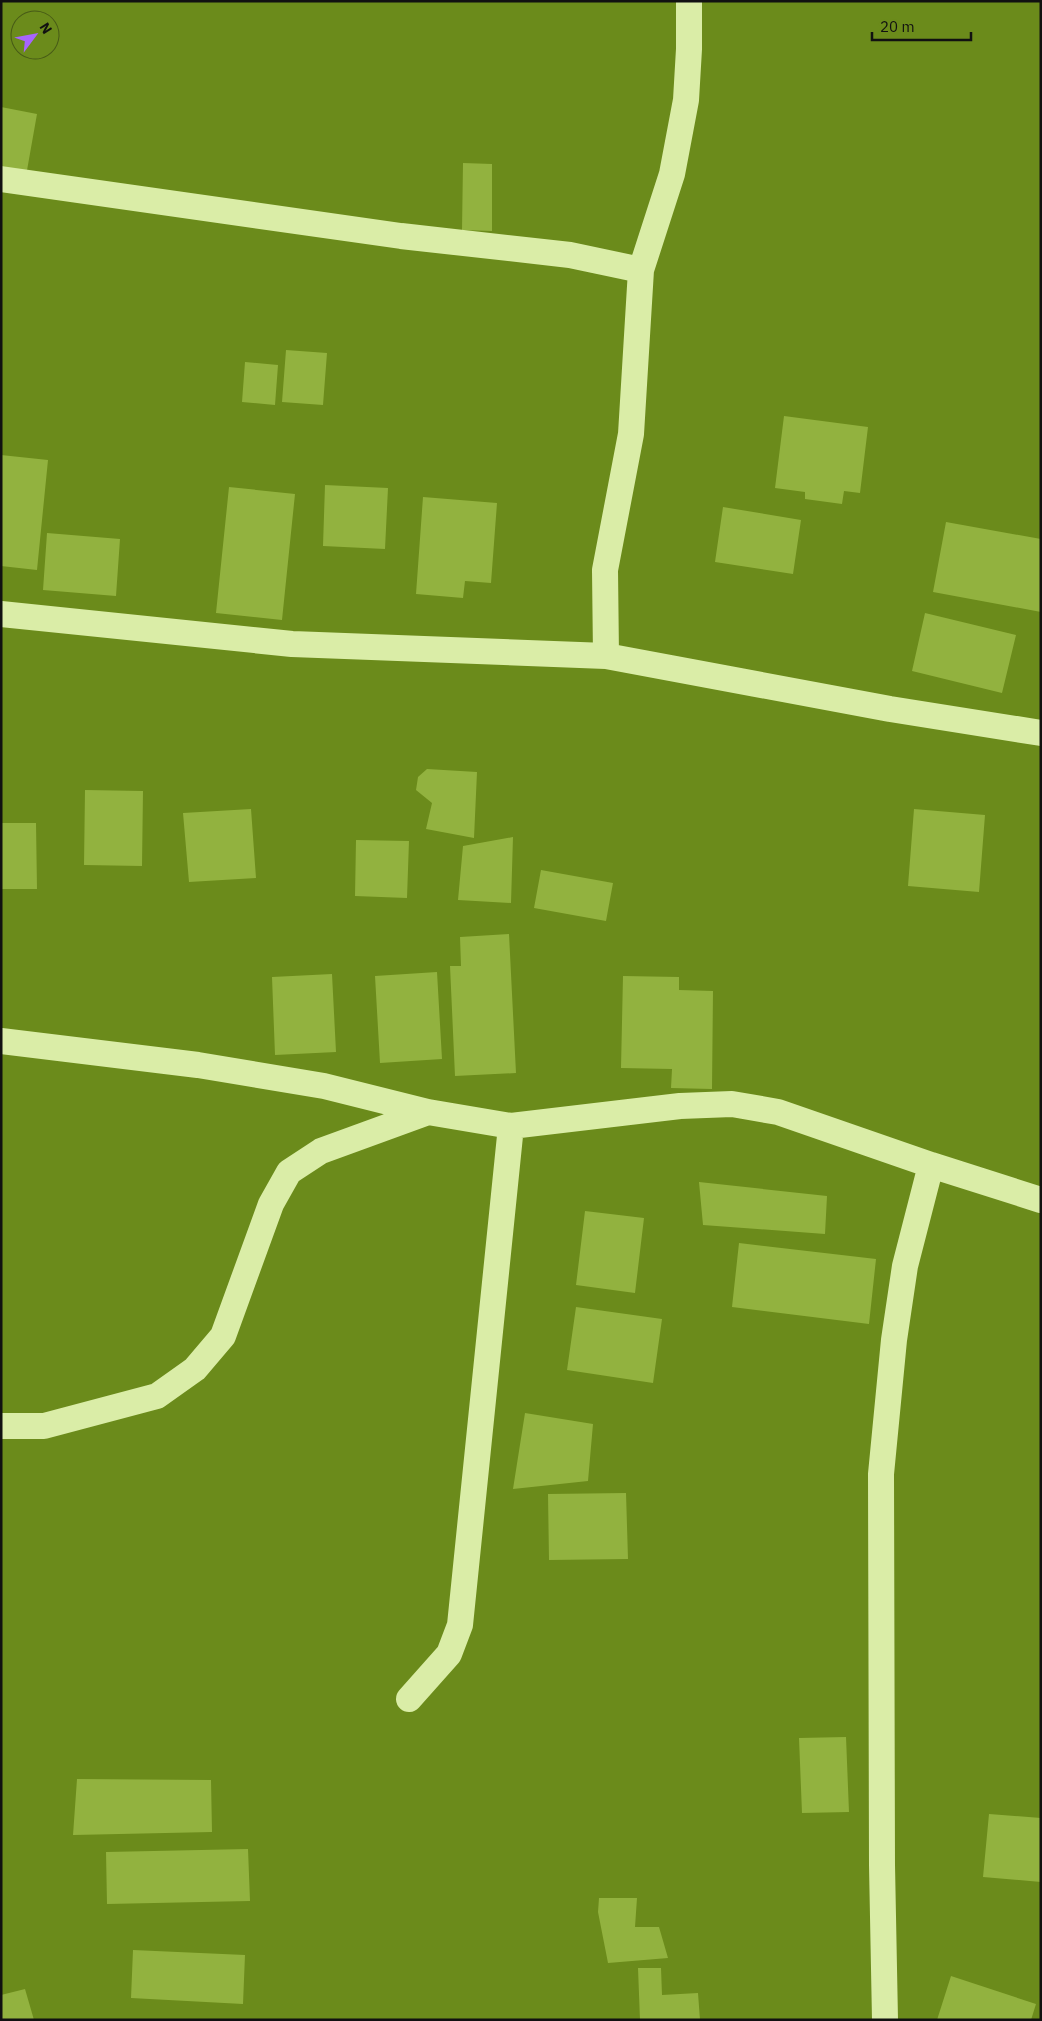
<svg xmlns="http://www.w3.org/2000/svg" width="1042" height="2021" viewBox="0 0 1042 2021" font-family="'IBM Plex Sans',sans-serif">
  <rect width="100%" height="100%" fill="#6b8b1b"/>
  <path fill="#92b23f" d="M 1,107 L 37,114 L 26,176 L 1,171 Z
    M 463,163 L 492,164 L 492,231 L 462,230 Z
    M 286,350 L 327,353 L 323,405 L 282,402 Z
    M 245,362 L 278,365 L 275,405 L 242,402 Z
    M 784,416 L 868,427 L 860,493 L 844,491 L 842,504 L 805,499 L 805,492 L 775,488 Z
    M 1,455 L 48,460 L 37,570 L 1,566 Z
    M 325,485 L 388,488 L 385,549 L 323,546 Z
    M 229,487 L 295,494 L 282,620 L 216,613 Z
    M 423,497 L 497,503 L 491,583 L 465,581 L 463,598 L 416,594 Z
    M 723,507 L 801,520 L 793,574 L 715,562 Z
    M 946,522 L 1041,539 L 1041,612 L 933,592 Z
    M 47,533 L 120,539 L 116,596 L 43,590 Z
    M 925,613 L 1016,635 L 1002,693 L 912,671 Z
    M 427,769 L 477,772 L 474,838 L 426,829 L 432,803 L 416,790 L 418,777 Z
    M 85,790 L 143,791 L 142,866 L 84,865 Z
    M 251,809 L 256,878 L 189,882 L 183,813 Z
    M 914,809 L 985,815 L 979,892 L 908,886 Z
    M 1,823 L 36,823 L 37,889 L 1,889 Z
    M 513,837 L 511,903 L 458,900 L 463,846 Z
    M 356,840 L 409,841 L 407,898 L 355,896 Z
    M 541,870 L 613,883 L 606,921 L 534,908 Z
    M 509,934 L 516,1073 L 455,1076 L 450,966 L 461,966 L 460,937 Z
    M 437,972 L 442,1059 L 380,1063 L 375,976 Z
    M 332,974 L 336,1052 L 275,1055 L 272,977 Z
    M 623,976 L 679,977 L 679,990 L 713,991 L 712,1089 L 671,1088 L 672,1069 L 621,1068 Z
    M 699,1182 L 827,1196 L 825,1234 L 703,1225 Z
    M 585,1211 L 644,1218 L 635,1293 L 576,1285 Z
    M 739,1243 L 876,1259 L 869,1324 L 732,1307 Z
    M 576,1307 L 662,1319 L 653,1383 L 567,1370 Z
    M 525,1413 L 593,1424 L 588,1481 L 513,1489 Z
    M 626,1493 L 628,1559 L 549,1560 L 548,1494 Z
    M 846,1737 L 849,1812 L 802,1813 L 799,1738 Z
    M 77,1779 L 211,1780 L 212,1832 L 73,1835 Z
    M 989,1814 L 1041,1818 L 1041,1882 L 983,1877 Z
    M 248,1849 L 250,1901 L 107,1904 L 106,1852 Z
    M 599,1898 L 637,1898 L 635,1927 L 659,1927 L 668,1958 L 608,1963 L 598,1912 Z
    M 133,1950 L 245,1955 L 243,2004 L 131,1998 Z
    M 638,1968 L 661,1968 L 662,1995 L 698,1993 L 700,2020 L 640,2020 Z
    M 951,1976 L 1036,2004 L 1031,2020 L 937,2020 Z
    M 25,1989 L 34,2020 L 1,2020 L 1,1995 Z"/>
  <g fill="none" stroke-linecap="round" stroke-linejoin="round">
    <path stroke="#daeda7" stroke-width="26" d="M 1,179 L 401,236 L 570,255 L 641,270
      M 1,614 L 292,644 L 606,656 L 890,709 L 1041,733
      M 606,656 L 605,570 L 631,434 L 641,270 L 672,174 L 686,100 L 689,49 L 689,1
      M 1,1041 L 198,1065 L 324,1086 L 428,1112 L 511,1126 L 680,1106 L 732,1104 L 778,1112 L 931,1165 L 1041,1200
      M 1,1426 L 44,1426 L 157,1396 L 195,1369 L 223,1336 L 271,1204 L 289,1172 L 321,1151 L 428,1112
      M 409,1699 L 449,1654 L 460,1625 L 511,1126
      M 885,2020 L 882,1865 L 881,1474 L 894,1340 L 905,1266 L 931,1165"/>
  </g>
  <rect width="1042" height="2021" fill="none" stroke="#111111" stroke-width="5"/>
  <g transform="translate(35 35) rotate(58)"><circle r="24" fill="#6b8b1b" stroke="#475a17"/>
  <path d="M0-4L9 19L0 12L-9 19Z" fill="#a764fe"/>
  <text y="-8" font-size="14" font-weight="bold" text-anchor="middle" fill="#111111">N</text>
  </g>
  <path d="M872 32v8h99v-8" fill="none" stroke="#111111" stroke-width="2.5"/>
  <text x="880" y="32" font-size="15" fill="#111111" stroke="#6b8b1b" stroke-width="4" paint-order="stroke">20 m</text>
</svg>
